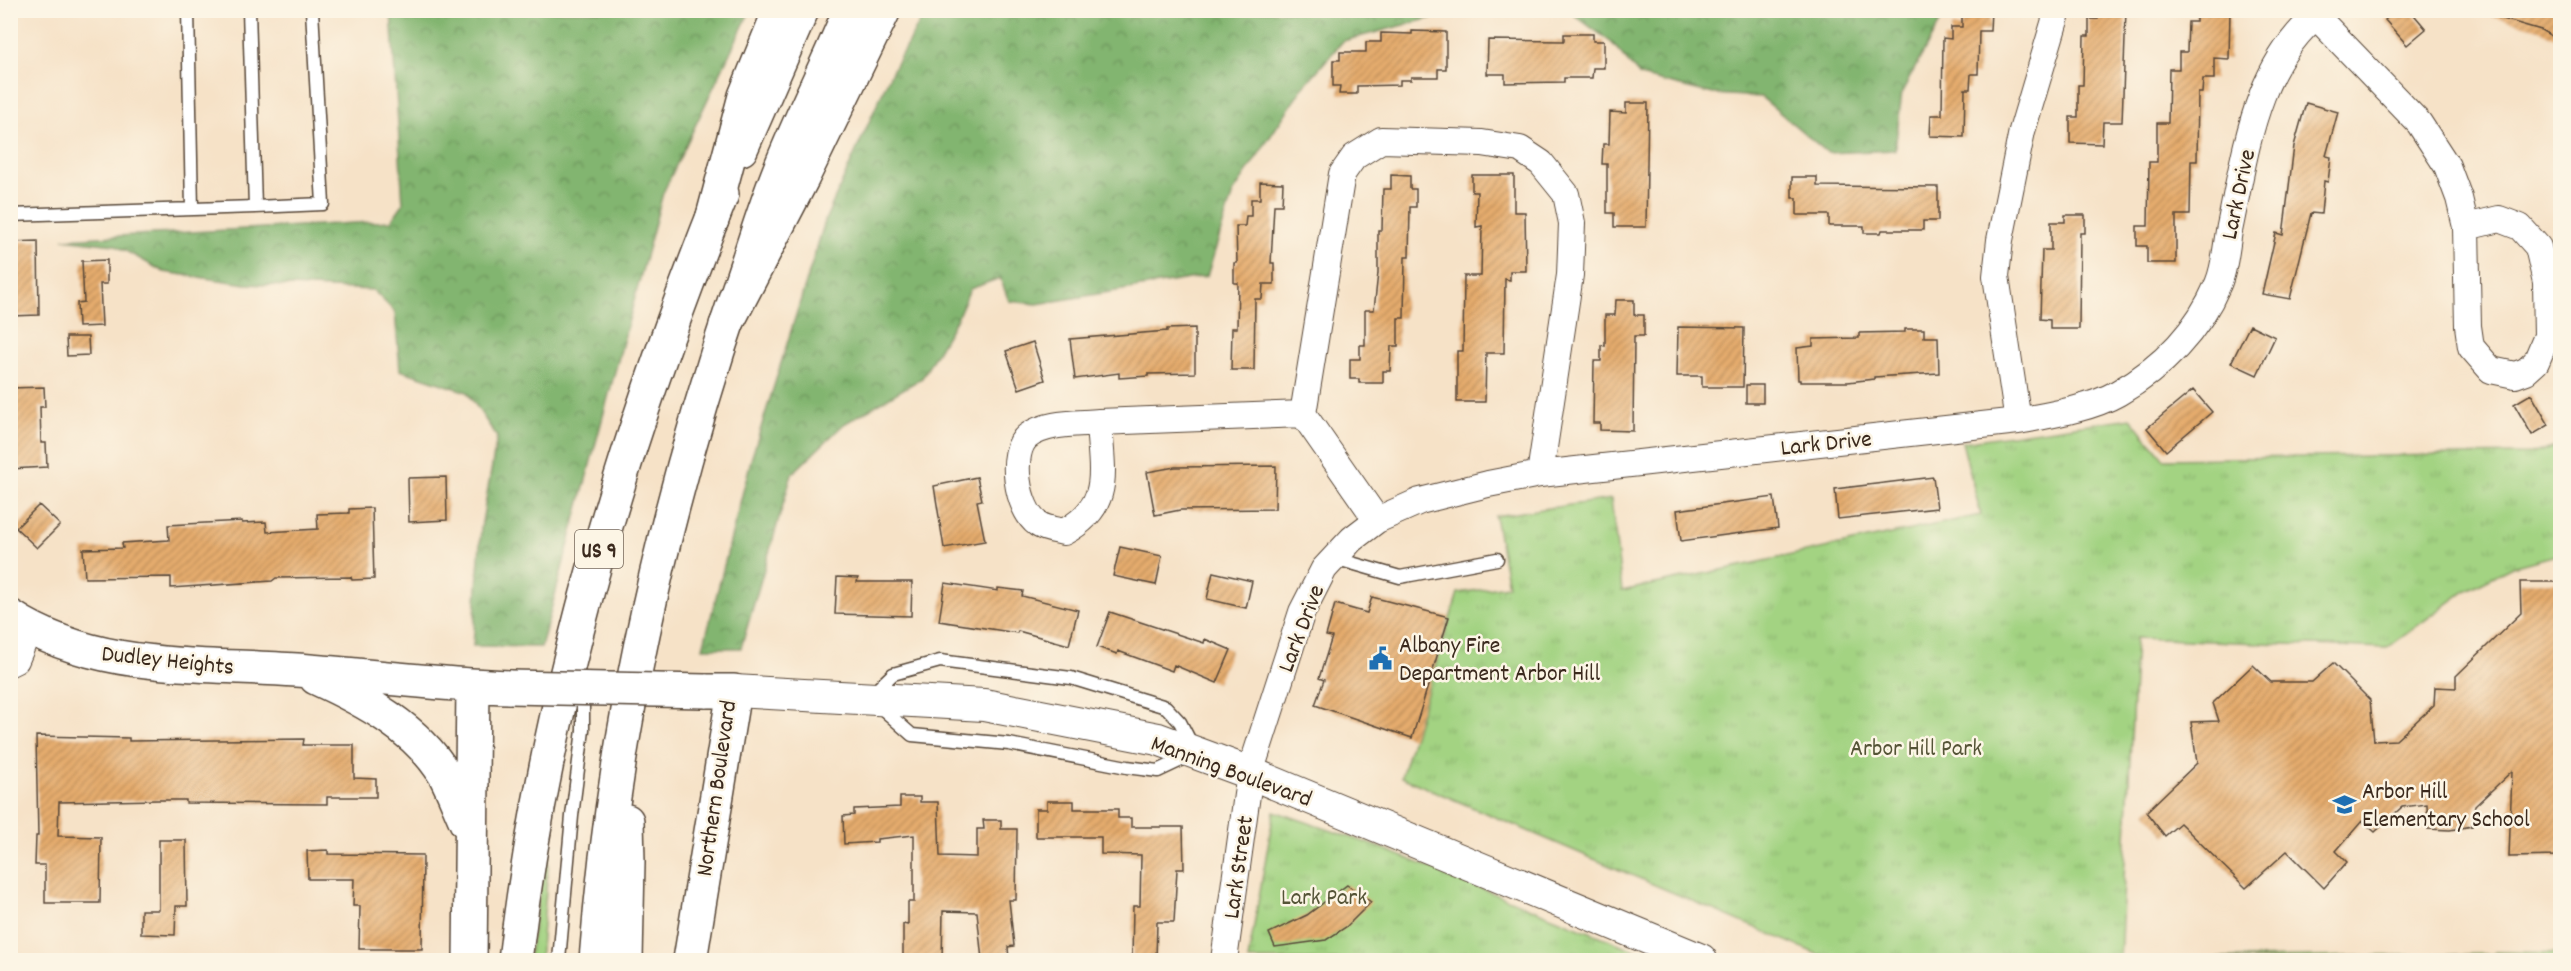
<svg xmlns="http://www.w3.org/2000/svg" width="2571" height="971" viewBox="0 0 2571 971" font-family="Dekko,sans-serif">
  <defs>
    <pattern id="forest-crowns" width="20" height="18" patternUnits="userSpaceOnUse" patternTransform="scale(1.5)"><rect width="20" height="18" fill="#82b570"/><path d="M2 6a3 3 0 1 1 6 0M12 15a3 3 0 1 1 6 0" fill="none" stroke="#6c935b"/></pattern>
    <pattern id="park-tufts" width="24" height="20" patternUnits="userSpaceOnUse" patternTransform="scale(1.5)"><rect width="24" height="20" fill="#a3d382"/><path d="M3 7l-1-3M5 7V3M7 7l1-3M15 17l-1-3M17 17v-4M19 17l1-3" fill="none" stroke="#8db570"/></pattern>
    <pattern id="building-hatch" width="6" height="6" patternUnits="userSpaceOnUse" patternTransform="scale(1.5)"><rect width="6" height="6" fill="#e5ac6d"/><path d="M-1 1l2-2M0 6l6-6M5 7l2-2" fill="none" stroke="#bb8c59"/></pattern>
  </defs>
  <rect width="100%" height="100%" fill="#fcf5e5"/>
  <filter id="ink" filterUnits="userSpaceOnUse"><feTurbulence type="fractalNoise" baseFrequency=".0167" numOctaves="2"/><feDisplacementMap in="SourceGraphic" scale="12" xChannelSelector="R" yChannelSelector="G"/><feConvolveMatrix kernelMatrix="1 2 1 2 8 2 1 2 1" color-interpolation-filters="sRGB"/></filter>
  <filter id="wash" filterUnits="userSpaceOnUse"><feTurbulence type="fractalNoise" baseFrequency=".008" numOctaves="4" result="noise"/><feDisplacementMap in="SourceGraphic" scale="24" xChannelSelector="R" yChannelSelector="G"/><feGaussianBlur stdDeviation="1.35" result="paint"/><feColorMatrix in="noise" values="0 0 0 0 0 0 0 0 0 0 0 0 0 0 0 0 0 1.4 0 .05"/><feComposite in="paint" operator="in"/></filter>
  <g filter="url(#wash)">
    <rect width="100%" height="100%" fill="#f6e2c7"/>
    <path fill="#a3d382" stroke="#6f7e50" stroke-width="1.5" d="M 552,821 L 540,960 L 528,960 Z
      M 2495,952 L 2560,953 L 2560,960 L 2129,960 L 2494,954 Z"/>
    <path fill="url(#forest-crowns)" stroke="#5e7047" stroke-width="1.5" d="M 391,11 L 750,11 L 663,193 L 541,647 L 473,646 L 481,528 L 497,437 L 467,392 L 400,370 L 395,312 L 373,290 L 246,284 L 164,272 L 115,245 L 63,239 L 391,221 L 403,204 Z
      M 926,11 L 1557,11 L 1454,12 L 1343,41 L 1303,87 L 1233,193 L 1207,276 L 1037,304 L 1009,301 L 1000,278 L 970,289 L 957,318 L 922,378 L 844,424 L 792,474 L 741,648 L 703,648 L 751,460 L 826,218 L 891,73 Z
      M 1569,11 L 1946,11 L 1902,92 L 1895,150 L 1828,153 L 1761,97 L 1713,94 L 1640,76 L 1612,43 Z"/>
    <path fill="url(#park-tufts)" stroke="#6f7e50" stroke-width="1.5" d="M 2131,418 L 2164,459 L 2530,454 L 2560,446 L 2560,554 L 2512,567 L 2465,591 L 2387,648 L 2136,638 L 2120,960 L 1831,960 L 1401,777 L 1458,593 L 1508,586 L 1495,516 L 1611,499 L 1622,591 L 1981,515 L 1962,442 Z
      M 1274,811 L 1379,847 L 1659,960 L 1248,960 Z"/>
    <g id="blocks">
      <path fill="url(#building-hatch)" d="M 1962,10 L 1991,10 L 1990,31 L 1979,31 L 1978,74 L 1971,74 L 1970,89 L 1965,89 L 1964,137 L 1930,136 L 1931,115 L 1942,115 L 1943,38 L 1951,39 L 1951,27 L 1962,27 Z
        M 2098,10 L 2126,10 L 2122,122 L 2103,122 L 2102,144 L 2070,143 L 2070,117 L 2078,117 L 2078,85 L 2083,85 L 2084,36 L 2089,36 L 2089,19 L 2098,19 Z
        M 2196,10 L 2230,10 L 2229,59 L 2214,58 L 2214,79 L 2203,79 L 2202,93 L 2198,93 L 2197,161 L 2191,161 L 2190,215 L 2176,215 L 2176,263 L 2147,263 L 2147,246 L 2137,246 L 2137,226 L 2148,226 L 2149,162 L 2157,162 L 2157,123 L 2168,123 L 2169,69 L 2179,69 L 2179,52 L 2187,52 L 2188,22 L 2196,22 Z
        M 2395,10 L 2410,10 L 2426,29 L 2407,45 L 2385,20 Z
        M 2490,10 L 2560,10 L 2560,41 L 2541,30 L 2489,15 Z
        M 1412,31 L 1446,32 L 1446,69 L 1438,69 L 1438,77 L 1411,77 L 1411,80 L 1400,80 L 1400,85 L 1357,86 L 1357,94 L 1339,94 L 1340,86 L 1333,86 L 1333,60 L 1340,60 L 1340,52 L 1366,52 L 1366,42 L 1381,42 L 1381,33 L 1412,34 Z
        M 1564,34 L 1593,34 L 1593,41 L 1604,41 L 1604,68 L 1593,68 L 1592,78 L 1564,78 L 1564,82 L 1505,83 L 1505,74 L 1487,74 L 1488,40 L 1564,41 Z
        M 1626,103 L 1648,103 L 1646,227 L 1614,227 L 1614,213 L 1607,213 L 1607,164 L 1602,164 L 1603,144 L 1609,144 L 1610,112 L 1626,113 Z
        M 2306,103 L 2338,112 L 2326,156 L 2331,157 L 2328,182 L 2324,181 L 2321,214 L 2311,213 L 2290,299 L 2262,294 L 2276,233 L 2283,235 L 2294,146 Z
        M 1391,175 L 1410,176 L 1410,189 L 1416,189 L 1416,207 L 1410,207 L 1409,257 L 1405,257 L 1404,318 L 1398,318 L 1398,346 L 1391,346 L 1390,371 L 1383,371 L 1383,383 L 1359,383 L 1359,379 L 1350,379 L 1350,359 L 1360,359 L 1360,345 L 1365,345 L 1365,310 L 1374,310 L 1378,273 L 1378,230 L 1382,230 L 1383,189 L 1391,189 Z
        M 1472,175 L 1514,175 L 1514,212 L 1525,212 L 1526,271 L 1510,271 L 1510,280 L 1505,279 L 1504,353 L 1486,353 L 1485,402 L 1457,402 L 1457,351 L 1463,351 L 1464,276 L 1481,276 L 1482,226 L 1476,227 L 1477,192 L 1472,192 Z
        M 1792,177 L 1817,177 L 1817,186 L 1938,187 L 1938,221 L 1923,221 L 1923,230 L 1882,230 L 1881,233 L 1864,233 L 1864,226 L 1829,226 L 1829,215 L 1797,215 L 1797,198 L 1792,198 Z
        M 1260,182 L 1283,183 L 1282,205 L 1274,205 L 1271,263 L 1274,263 L 1274,284 L 1263,284 L 1262,299 L 1255,299 L 1254,370 L 1231,370 L 1232,328 L 1237,328 L 1238,283 L 1234,283 L 1234,263 L 1237,263 L 1236,226 L 1245,226 L 1246,216 L 1251,216 L 1251,199 L 1260,199 Z
        M 2065,215 L 2085,215 L 2085,233 L 2080,233 L 2079,329 L 2050,329 L 2050,320 L 2040,319 L 2042,250 L 2051,250 L 2051,222 L 2065,222 Z
        M 38,241 L 39,315 L 10,316 L 10,242 Z
        M 107,260 L 107,284 L 100,284 L 102,326 L 78,327 L 77,303 L 84,302 L 82,261 Z
        M 1616,300 L 1634,300 L 1634,315 L 1644,315 L 1644,336 L 1634,336 L 1633,431 L 1600,430 L 1600,423 L 1593,423 L 1594,361 L 1601,361 L 1601,345 L 1605,346 L 1605,315 L 1615,315 Z
        M 2250,325 L 2275,337 L 2257,375 L 2231,363 Z
        M 1678,327 L 1744,328 L 1743,387 L 1702,387 L 1702,376 L 1677,376 Z
        M 1195,328 L 1195,373 L 1148,374 L 1148,376 L 1119,378 L 1119,373 L 1075,379 L 1070,339 L 1167,331 L 1167,329 Z
        M 1905,329 L 1924,329 L 1924,337 L 1938,337 L 1939,373 L 1874,377 L 1874,379 L 1848,382 L 1800,382 L 1800,380 L 1798,380 L 1797,348 L 1813,346 L 1813,339 L 1859,338 L 1859,333 L 1905,332 Z
        M 66,337 L 88,337 L 89,355 L 67,356 Z
        M 1033,342 L 1045,380 L 1019,389 L 1006,351 Z
        M 1746,385 L 1763,385 L 1763,403 L 1746,403 Z
        M 44,387 L 45,407 L 40,407 L 41,443 L 46,443 L 47,467 L 10,469 L 10,388 Z
        M 2193,390 L 2212,412 L 2166,451 L 2147,428 Z
        M 2531,394 L 2549,425 L 2532,435 L 2514,404 Z
        M 1276,466 L 1275,509 L 1180,510 L 1155,515 L 1147,472 L 1175,467 Z
        M 446,477 L 447,520 L 409,522 L 408,478 Z
        M 977,477 L 982,500 L 977,501 L 985,541 L 944,548 L 934,486 Z
        M 1933,477 L 1937,508 L 1838,519 L 1835,489 Z
        M 1774,497 L 1778,528 L 1681,541 L 1677,510 Z
        M 39,505 L 60,525 L 37,548 L 16,528 Z
        M 372,508 L 374,579 L 352,580 L 351,577 L 276,578 L 272,581 L 171,588 L 171,577 L 85,578 L 83,549 L 123,548 L 122,543 L 169,540 L 168,525 L 242,521 L 242,523 L 266,522 L 267,532 L 318,529 L 317,514 L 349,513 L 349,509 Z
        M 1120,547 L 1162,556 L 1156,585 L 1113,576 Z
        M 1213,572 L 1252,581 L 1246,608 L 1207,599 Z
        M 837,577 L 858,578 L 857,582 L 912,582 L 911,616 L 835,614 Z
        M 2520,582 L 2560,582 L 2560,856 L 2509,857 L 2512,771 L 2475,806 L 2472,826 L 2450,830 L 2428,829 L 2427,804 L 2402,807 L 2375,832 L 2362,821 L 2336,851 L 2347,862 L 2324,888 L 2287,851 L 2246,888 L 2180,823 L 2165,836 L 2146,812 L 2197,763 L 2191,722 L 2219,721 L 2213,703 L 2253,665 L 2271,682 L 2312,682 L 2333,663 L 2370,700 L 2374,741 L 2396,740 L 2434,705 L 2435,687 L 2456,688 L 2456,676 L 2521,613 Z
        M 945,583 L 998,591 L 998,588 L 1023,591 L 1022,596 L 1078,610 L 1069,645 L 1018,631 L 1017,633 L 939,621 Z
        M 1372,597 L 1449,617 L 1412,738 L 1315,705 L 1324,680 L 1319,678 L 1332,637 L 1326,636 L 1335,604 L 1367,613 Z
        M 1110,612 L 1204,643 L 1205,639 L 1231,650 L 1217,683 L 1174,665 L 1172,671 L 1118,651 L 1117,654 L 1097,647 Z
        M 36,736 L 129,738 L 129,741 L 304,739 L 303,745 L 354,745 L 354,778 L 376,779 L 376,797 L 327,797 L 327,804 L 186,803 L 186,800 L 158,800 L 59,802 L 58,836 L 101,837 L 100,903 L 45,903 L 45,865 L 35,865 L 36,836 L 38,836 Z
        M 900,797 L 920,797 L 920,802 L 938,802 L 940,856 L 977,857 L 977,829 L 984,829 L 983,820 L 1001,820 L 1001,829 L 1017,829 L 1016,900 L 1009,900 L 1014,946 L 1008,947 L 1009,960 L 982,960 L 977,912 L 943,911 L 942,960 L 903,960 L 903,924 L 908,925 L 908,902 L 914,902 L 914,835 L 877,839 L 877,842 L 844,844 L 843,816 L 854,815 L 854,809 L 900,807 Z
        M 1047,801 L 1074,801 L 1074,809 L 1118,809 L 1118,818 L 1131,818 L 1131,827 L 1183,827 L 1184,869 L 1177,869 L 1174,922 L 1157,922 L 1156,960 L 1132,960 L 1133,906 L 1140,906 L 1141,855 L 1101,854 L 1101,837 L 1036,837 L 1036,809 L 1047,809 Z
        M 159,840 L 186,840 L 187,906 L 176,906 L 175,935 L 141,934 L 141,910 L 159,910 Z
        M 328,850 L 328,854 L 423,855 L 422,949 L 359,949 L 360,906 L 353,906 L 354,879 L 308,879 L 307,851 Z
        M 1347,885 L 1371,902 L 1346,927 L 1326,940 L 1275,947 L 1269,933 L 1307,915 Z"/>
    </g>
  </g>
  <g filter="url(#ink)">
    <use href="#blocks" fill-opacity="0" stroke="#574637" stroke-width="1.5"/>
    <g fill="none" stroke-linecap="round" stroke-linejoin="round">
      <defs>
        <path id="service" d="M 188,10 L 192,209
          M 255,207 L 323,204 L 312,10
          M 10,215 L 255,207 L 249,10
          M 1334,558 L 1400,577 L 1497,559
          M 940,661 L 1071,678 L 1166,707 L 1180,722 L 1196,753 L 1158,771 L 1127,767 L 1009,744 L 912,735 L 869,697 L 893,674 Z
          M 559,960 L 572,816 L 583,730 L 583,690"/>
        <path id="minor" d="M 2310,10 L 2419,123 L 2447,166 L 2459,198 L 2466,227 L 2468,326 L 2471,347 L 2491,370 L 2515,375 L 2526,371 L 2536,362 L 2547,336 L 2546,282 L 2538,247 L 2520,227 L 2499,219 L 2466,227
          M 2018,421 L 1996,276 L 2000,240 L 2022,131 L 2058,10
          M 1099,422 C 1101,470 1114,505 1064,532 C 1055,530 1045,529 1038,524 C 1017,510 1008,451 1028,436 C 1046,422 1077,424 1099,422 Z
          M 1099,422 L 1303,414
          M 1377,520 L 1303,414 L 1342,174 L 1354,157 L 1381,140 L 1482,143 L 1520,149 L 1541,163 L 1566,194 L 1572,223 L 1570,275 L 1540,474
          M 10,663 L 16,660 L 29,629
          M 1224,960 L 1250,773 L 1302,612 L 1324,569 L 1352,539 L 1377,520 L 1402,509 L 1420,501 L 1488,484 L 1540,474 L 2018,421 C 2049,415 2090,409 2118,393 C 2162,368 2198,331 2218,284 C 2225,268 2226,248 2229,231 C 2246,152 2254,64 2323,10"/>
        <path id="tertiary" d="M 734,691 L 984,705 L 1158,739 L 1250,773 L 1701,960"/>
        <path id="secondary" d="M 10,616 C 95,672 200,663 297,670 C 368,675 439,685 510,687
          M 316,678 C 364,700 417,728 445,775 C 453,790 459,807 466,822
          M 470,960 L 473,686
          M 690,960 L 734,691 L 705,691"/>
        <path id="primary" d="M 741,149 L 802,10
          M 515,960 C 546,697 623,440 722,194
          M 596,960 C 613,733 663,512 736,296 C 751,254 763,211 780,169 C 801,116 828,64 850,10
          M 626,960 L 628,862 L 627,821"/>
        <path id="motorway" d="M 712,220 L 745,96 L 780,10
          M 726,325 L 802,179 L 884,10"/>
      </defs>
      <use href="#service" stroke="#574637" stroke-width="15"/>
      <use href="#minor" stroke="#574637" stroke-width="28"/>
      <use href="#tertiary" stroke="#574637" stroke-width="34"/>
      <use href="#secondary" stroke="#574637" stroke-width="36"/>
      <use href="#primary" stroke="#574637" stroke-width="36"/>
      <use href="#motorway" stroke="#574637" stroke-width="36"/>
      <use href="#service" stroke="#fff" stroke-width="12"/>
      <use href="#minor" stroke="#fff" stroke-width="26"/>
      <use href="#tertiary" stroke="#fff" stroke-width="32"/>
      <use href="#secondary" stroke="#fff" stroke-width="33"/>
      <use href="#primary" stroke="#fff" stroke-width="33"/>
      <use href="#motorway" stroke="#fff" stroke-width="33"/>
      <defs>
        <path id="secondary-bridge" d="M 510,687 L 705,691"/>
      </defs>
      <use href="#secondary-bridge" stroke="#574637" stroke-width="36" stroke-linecap="butt"/>
      <use href="#secondary-bridge" stroke="#fff" stroke-width="33"/>
    </g>
  </g>
  <defs>
    <symbol id="civic-bare" viewBox="-9 -9 18 18"><path d="M-.6-6.5H3V-4.5H.6V-3L4-1V1h2V6H-6V1h2V-1L-.6-3ZM-1.2 2.5V6h2.4V2.5Z" fill="#1f6fb2" stroke="#fcf5e5" stroke-width="2.5" paint-order="stroke"/></symbol>
    <symbol id="school-bare" viewBox="-9 -9 18 18"><path d="M0-5L7-2L0 1L-7-2ZM-4 1L0 2.5L4 1V4Q0 6-4 4Z" fill="#1f6fb2" stroke="#fcf5e5" stroke-width="2.5" paint-order="stroke"/></symbol>
  </defs>
  <g fill-rule="evenodd">
    <use href="#civic-bare" x="1364" y="642" width="33" height="33"/>
    <use href="#school-bare" x="2328" y="788" width="33" height="33"/>
  </g>
  <g text-anchor="middle" stroke-width="5" stroke-linejoin="round" paint-order="stroke">
    <rect fill="#fcf5e5" stroke="#75675a" stroke-width="1.5" x="575" y="530" width="48" height="38" rx="4.5"/>
    <g font-size="22" font-weight="bold" fill="#3b2a1e">
      <text x="599" y="557">US 9</text>
    </g>
    <g font-size="24" fill="#3b2a1e" stroke="#fcf5e5">
      <text transform="translate(2237 194) rotate(-78)" y="8">Lark Drive</text>
      <text transform="translate(1826 442) rotate(-6)" y="8">Lark Drive</text>
      <text transform="translate(1300 628) rotate(-69)" y="8">Lark Drive</text>
      <text transform="translate(168 659) rotate(6)" y="8">Dudley Heights</text>
      <text transform="translate(1232 770) rotate(20)" y="8">Manning Boulevard</text>
      <text transform="translate(715 788) rotate(-82)" y="8">Northern Boulevard</text>
      <text transform="translate(1237 867) rotate(-82)" y="8">Lark Street</text>
    </g>
    <g font-size="24" fill="#3b2a1e" stroke="#fcf5e5" text-anchor="start">
      <text x="1399" y="652">Albany Fire<tspan x="1399" dy="28">Department Arbor Hill</tspan></text>
      <text x="2362" y="798">Arbor Hill<tspan x="2362" dy="28">Elementary School</tspan></text>
    </g>
    <g font-size="24" fill="#555437" stroke="#fcf5e5">
      <text x="1916" y="755">Arbor Hill Park</text>
      <text x="1324" y="904">Lark Park</text>
    </g>
  </g>
  <rect width="2571" height="971" fill="none" stroke="#fcf5e5" stroke-width="36"/>
</svg>
